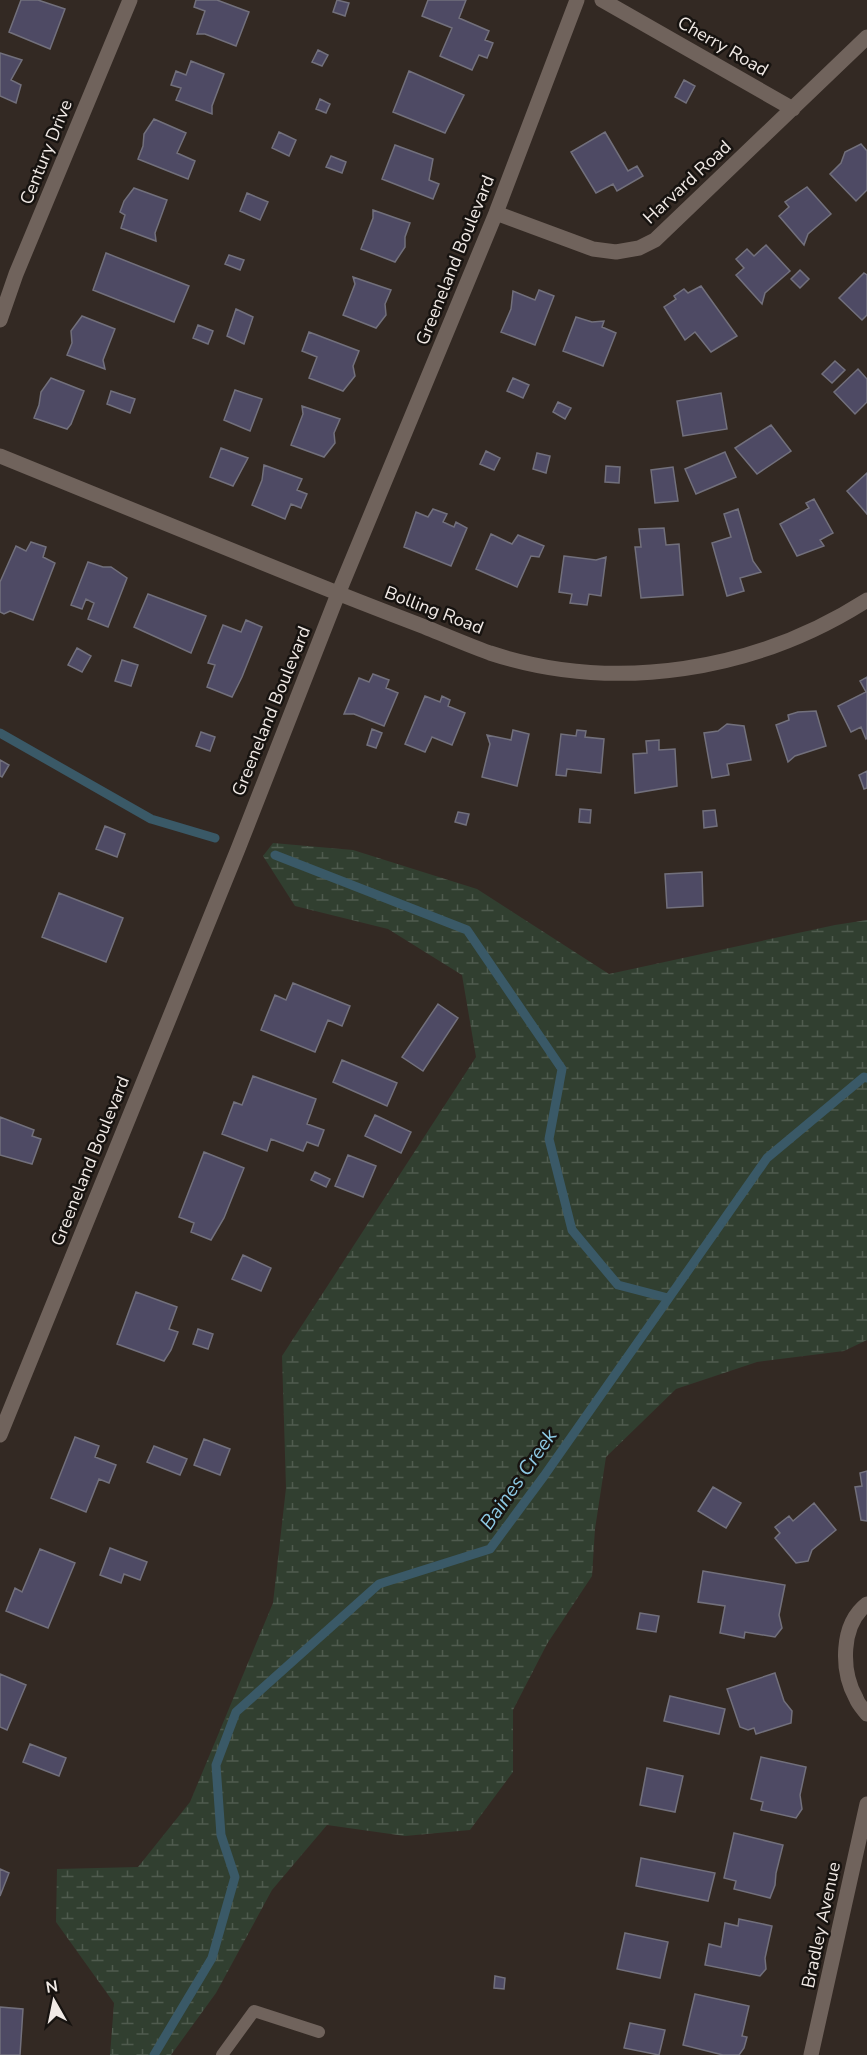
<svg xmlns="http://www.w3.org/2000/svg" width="867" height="2055" viewBox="0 0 867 2055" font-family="'Nunito Sans',sans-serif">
  <defs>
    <pattern id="wetland-marsh" width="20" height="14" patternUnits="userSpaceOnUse" patternTransform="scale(1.5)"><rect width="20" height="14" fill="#313f30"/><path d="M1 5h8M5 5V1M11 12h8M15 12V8" fill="none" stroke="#4f5b4e"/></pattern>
  </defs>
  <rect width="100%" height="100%" fill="#332923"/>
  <path fill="url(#wetland-marsh)" d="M 273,843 L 353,850 L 477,889 L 609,974 L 835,925 L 867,920 L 867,1340 L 844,1351 L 757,1362 L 676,1389 L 606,1457 L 595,1529 L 592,1576 L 547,1644 L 513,1710 L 513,1772 L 470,1830 L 405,1836 L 327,1825 L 272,1890 L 216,1993 L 171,2055 L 110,2055 L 114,2003 L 56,1922 L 57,1869 L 138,1867 L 190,1802 L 273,1603 L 286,1488 L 282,1356 L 476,1057 L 462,975 L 388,929 L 295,906 L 263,856 Z"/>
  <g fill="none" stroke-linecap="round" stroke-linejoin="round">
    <path stroke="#3a5967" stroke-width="9" d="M 0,733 L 151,819 L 215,838
      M 275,855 L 467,930 L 562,1069 L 549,1139 L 572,1230 L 618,1285 L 668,1298
      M 154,2055 L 212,1958 L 235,1877 L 221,1835 L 216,1765 L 236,1712 L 379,1584 L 490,1549 L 544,1476 L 767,1158 L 864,1077 L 867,1078"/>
  </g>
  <path fill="#4e4a64" stroke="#72707c" stroke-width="1.5" d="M 21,0 L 38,0 L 65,9 L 50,49 L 9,32 Z
    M 196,0 L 217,0 L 249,12 L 236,46 L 205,34 L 197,34 L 205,11 L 194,7 Z
    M 337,0 L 349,3 L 345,16 L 333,12 Z
    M 428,0 L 466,0 L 459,18 L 489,31 L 485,40 L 493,43 L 487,58 L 479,55 L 472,70 L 440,56 L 452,28 L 422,16 Z
    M 318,50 L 328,55 L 322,66 L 312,62 Z
    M 0,53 L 22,60 L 11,80 L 21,85 L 16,103 L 0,96 Z
    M 191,61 L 224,74 L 212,106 L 212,114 L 176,100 L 181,88 L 171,85 L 176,71 L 186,75 Z
    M 409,71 L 464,95 L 445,133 L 393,112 Z
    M 684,80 L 695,86 L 686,103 L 675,97 Z
    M 320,99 L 330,104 L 326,113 L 316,109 Z
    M 154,119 L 186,133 L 177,153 L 195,161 L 188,179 L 138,159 L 143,146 L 144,134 Z
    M 279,132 L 296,140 L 289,156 L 272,148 Z
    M 605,132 L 628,171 L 637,166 L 643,176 L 617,191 L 613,184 L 596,193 L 571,152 Z
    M 861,144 L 867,151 L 867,190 L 856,201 L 830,174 L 841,163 L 845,152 Z
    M 395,145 L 433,159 L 429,180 L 439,184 L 433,199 L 382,179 Z
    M 331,156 L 346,162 L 342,173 L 326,167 Z
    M 807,187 L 831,214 L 808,234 L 804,245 L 779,216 L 789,207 L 785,202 Z
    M 134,188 L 167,200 L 155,233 L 156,241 L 121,228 L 125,215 L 120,212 L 124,201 Z
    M 247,193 L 268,202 L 260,220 L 240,211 Z
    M 373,210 L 410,223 L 405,237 L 405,247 L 395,262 L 361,249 L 373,218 Z
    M 766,245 L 790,271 L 765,293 L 762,304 L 736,275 L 744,268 L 736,259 L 747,249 L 754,256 Z
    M 106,253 L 189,286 L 174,322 L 93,290 Z
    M 229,255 L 244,260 L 240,270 L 225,264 Z
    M 800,270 L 809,279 L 800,288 L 791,279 Z
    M 864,273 L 867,275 L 867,315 L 862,320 L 839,298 Z
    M 353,277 L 391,290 L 385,304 L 386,315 L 376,328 L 343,315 L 355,284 Z
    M 701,286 L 737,336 L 711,352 L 695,332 L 685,340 L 664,307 L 676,299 L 674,296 L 684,289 L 688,293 Z
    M 539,290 L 554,296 L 535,345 L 501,332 L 511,309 L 513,291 L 535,300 Z
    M 236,309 L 253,317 L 244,344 L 227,336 Z
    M 82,316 L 115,329 L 103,360 L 105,369 L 67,355 L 72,343 L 71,331 Z
    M 576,317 L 592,322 L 604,321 L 602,327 L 616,333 L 603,366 L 563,351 Z
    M 198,325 L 213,331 L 208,344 L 193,338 Z
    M 309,332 L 359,351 L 353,366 L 355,376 L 343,391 L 309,378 L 317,357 L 302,351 Z
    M 835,361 L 845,370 L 832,383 L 822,374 Z
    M 858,369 L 867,379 L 867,402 L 855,414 L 834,392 Z
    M 51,378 L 84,391 L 71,424 L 67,429 L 34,418 L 39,405 L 41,392 Z
    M 513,378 L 529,385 L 523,398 L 507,391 Z
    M 235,390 L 262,399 L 250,431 L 224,420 Z
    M 111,391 L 135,399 L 130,413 L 107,404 Z
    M 721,393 L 727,429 L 683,436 L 677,401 Z
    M 558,402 L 571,408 L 565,419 L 553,412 Z
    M 302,406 L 340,419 L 334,433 L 335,443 L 324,457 L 291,445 L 303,414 Z
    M 771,425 L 791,451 L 757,474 L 735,448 Z
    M 221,448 L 248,458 L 233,486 L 210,477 Z
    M 486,451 L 500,458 L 494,470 L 480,464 Z
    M 725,452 L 736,477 L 696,494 L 685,469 Z
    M 537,453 L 550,456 L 546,473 L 533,469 Z
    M 264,465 L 302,479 L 297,490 L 307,494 L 301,508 L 291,504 L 285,519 L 252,505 L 262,480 Z
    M 606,466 L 620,467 L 619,483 L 605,482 Z
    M 673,467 L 678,501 L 655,503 L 651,470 Z
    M 867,473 L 867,514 L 847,491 Z
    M 814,499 L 833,533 L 820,540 L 824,546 L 797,556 L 780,524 L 809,508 L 806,503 Z
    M 433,509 L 447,514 L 443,522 L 454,527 L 456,522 L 467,528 L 451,566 L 404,547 L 416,512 L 428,517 Z
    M 738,509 L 753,561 L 761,572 L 740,578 L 744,591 L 727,596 L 712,543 L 731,537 L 724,514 Z
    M 664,528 L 666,545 L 679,544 L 683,595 L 641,598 L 635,547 L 641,547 L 639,529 Z
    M 491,534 L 512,544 L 518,535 L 544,546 L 539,557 L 531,556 L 517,587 L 476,569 Z
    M 31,542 L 46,547 L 43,557 L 55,563 L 33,620 L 10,611 L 4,614 L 0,612 L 0,582 L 16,546 L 26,551 Z
    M 564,556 L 596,560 L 606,557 L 601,596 L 589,594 L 587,605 L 570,603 L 572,594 L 559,592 Z
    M 88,562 L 103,567 L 111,567 L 127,578 L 108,627 L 88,619 L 94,603 L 86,599 L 82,609 L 71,605 Z
    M 148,594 L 206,616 L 191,653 L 134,627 Z
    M 246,620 L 262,627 L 242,677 L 232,697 L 207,687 L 215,665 L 208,663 L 223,625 L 241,632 Z
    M 77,648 L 91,656 L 82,672 L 68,665 Z
    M 122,660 L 138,665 L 131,686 L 115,681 Z
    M 373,674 L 389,680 L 386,688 L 398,693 L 384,726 L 354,714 L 344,714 L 359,678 L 369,682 Z
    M 867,677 L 867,738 L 866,739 L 861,727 L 851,732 L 838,706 L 866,692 L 860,681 Z
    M 425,696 L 440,702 L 442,696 L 450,700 L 448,706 L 465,713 L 452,745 L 432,737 L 425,752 L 405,744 Z
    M 816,711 L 826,746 L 795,756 L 788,762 L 776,725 L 789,720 L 788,715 L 798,712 Z
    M 727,724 L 744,726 L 751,760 L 727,764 L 729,775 L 712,778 L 704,733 L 718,731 Z
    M 372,729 L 382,733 L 376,748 L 367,745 Z
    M 513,730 L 529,734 L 517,786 L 482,777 L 490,744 L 487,735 L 511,740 Z
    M 577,730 L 586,731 L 585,737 L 604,739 L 601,773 L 567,769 L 566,776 L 556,775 L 561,734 L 576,736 Z
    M 201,732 L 215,737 L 210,751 L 196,746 Z
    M 659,740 L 659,750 L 675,749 L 677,786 L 635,793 L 633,754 L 647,753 L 646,741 Z
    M 0,760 L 9,765 L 2,777 L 0,776 Z
    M 867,771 L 867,788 L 864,789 L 859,775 Z
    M 580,809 L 591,810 L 590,823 L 579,822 Z
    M 715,810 L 717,826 L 704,828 L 703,811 Z
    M 458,812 L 469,814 L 466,825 L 455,822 Z
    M 105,826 L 125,834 L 117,857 L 96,849 Z
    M 702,872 L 703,906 L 667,908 L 665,874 Z
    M 59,893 L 123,918 L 106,962 L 42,937 Z
    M 293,983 L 350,1006 L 342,1026 L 328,1020 L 315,1052 L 261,1030 L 275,995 L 286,1000 Z
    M 438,1004 L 458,1018 L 423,1071 L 402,1057 Z
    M 342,1060 L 397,1083 L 387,1106 L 333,1082 Z
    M 253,1076 L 316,1099 L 307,1124 L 324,1130 L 318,1146 L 307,1142 L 303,1151 L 271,1139 L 267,1151 L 222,1134 L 234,1102 L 242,1105 Z
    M 375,1115 L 411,1132 L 401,1153 L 365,1136 Z
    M 0,1117 L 34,1130 L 32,1136 L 41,1139 L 32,1164 L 0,1155 Z
    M 204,1152 L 244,1168 L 224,1218 L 211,1240 L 191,1232 L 194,1223 L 179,1217 Z
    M 348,1155 L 376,1166 L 363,1197 L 335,1186 Z
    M 315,1172 L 330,1179 L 326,1187 L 311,1180 Z
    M 243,1255 L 271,1268 L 261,1291 L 232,1279 Z
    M 136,1292 L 177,1307 L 169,1329 L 178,1332 L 171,1350 L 164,1361 L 117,1344 Z
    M 198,1329 L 213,1334 L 208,1349 L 193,1344 Z
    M 75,1437 L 99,1446 L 95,1457 L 116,1465 L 109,1483 L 99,1479 L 86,1512 L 51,1498 Z
    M 204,1439 L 230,1449 L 220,1475 L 194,1465 Z
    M 154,1446 L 187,1459 L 180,1475 L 147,1462 Z
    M 867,1471 L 867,1521 L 861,1520 L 855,1487 L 862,1486 L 860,1473 Z
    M 713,1487 L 741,1503 L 726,1528 L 698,1511 Z
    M 814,1503 L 836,1530 L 812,1550 L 808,1561 L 796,1563 L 775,1538 L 780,1533 L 775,1527 L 789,1516 L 793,1521 Z
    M 110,1548 L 147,1562 L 140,1580 L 124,1574 L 121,1583 L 100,1575 Z
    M 40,1549 L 75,1563 L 48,1628 L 6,1611 L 15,1588 L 22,1592 Z
    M 703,1571 L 785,1585 L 779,1615 L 782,1628 L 775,1637 L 745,1632 L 744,1638 L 720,1633 L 725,1606 L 698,1602 Z
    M 640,1613 L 659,1616 L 656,1632 L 637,1629 Z
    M 775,1673 L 784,1701 L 792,1711 L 791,1723 L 756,1734 L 754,1728 L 748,1730 L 740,1727 L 727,1689 Z
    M 0,1674 L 26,1685 L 7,1730 L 0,1727 Z
    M 670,1696 L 725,1709 L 719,1734 L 664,1721 Z
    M 30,1744 L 66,1758 L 59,1776 L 23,1762 Z
    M 761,1757 L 806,1767 L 800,1795 L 802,1809 L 796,1818 L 761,1810 L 763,1802 L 751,1799 Z
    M 647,1768 L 683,1776 L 675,1812 L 640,1805 Z
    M 734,1833 L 783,1845 L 776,1873 L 775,1885 L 770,1898 L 734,1889 L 736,1881 L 724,1878 Z
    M 641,1858 L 715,1873 L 708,1901 L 636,1886 Z
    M 0,1869 L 9,1873 L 0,1896 Z
    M 739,1919 L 772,1926 L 765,1958 L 766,1969 L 760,1976 L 705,1965 L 709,1944 L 721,1947 L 725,1923 L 738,1926 Z
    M 625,1933 L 668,1942 L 660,1978 L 617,1969 Z
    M 495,1976 L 505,1978 L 504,1989 L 494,1988 Z
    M 695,1994 L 749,2006 L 742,2036 L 747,2037 L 744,2048 L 739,2055 L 723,2055 L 683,2045 Z
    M 0,2007 L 23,2009 L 20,2055 L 0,2055 Z
    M 630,2023 L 665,2030 L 659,2055 L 624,2048 Z"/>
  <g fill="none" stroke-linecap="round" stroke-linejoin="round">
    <path stroke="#70635c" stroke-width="12" d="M 222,2055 L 254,2011 L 319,2032"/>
    <path stroke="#70635c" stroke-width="15" d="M 602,0 L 793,109
      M 496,213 L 593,249 L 616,252 L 639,248 L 655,240 L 867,37
      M 0,320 L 16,274 L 130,0
      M 0,456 C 100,497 200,537 300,578 C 342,595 383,611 425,627 C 447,636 468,645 490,653 C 616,694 756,671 867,600
      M 0,1435 L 238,849 L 338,594 L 496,213 L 577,0
      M 867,1604 C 840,1625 841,1671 856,1698 C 858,1704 863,1709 867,1714
      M 811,2055 L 867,1804"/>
  </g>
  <g text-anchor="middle" stroke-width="5" stroke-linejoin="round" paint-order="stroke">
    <g font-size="18" fill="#f1eae6" stroke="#171310">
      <text transform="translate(723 46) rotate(30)" y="6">Cherry Road</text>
      <text transform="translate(46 152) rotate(-68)" y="6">Century Drive</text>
      <text transform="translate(687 182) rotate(-43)" y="6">Harvard Road</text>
      <text transform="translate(455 260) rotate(-68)" y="6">Greeneland Boulevard</text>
      <text transform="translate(434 610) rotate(21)" y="6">Bolling Road</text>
      <text transform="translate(271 711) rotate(-68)" y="6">Greeneland Boulevard</text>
      <text transform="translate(90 1161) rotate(-68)" y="6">Greeneland Boulevard</text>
      <text transform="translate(821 1925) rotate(-78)" y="6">Bradley Avenue</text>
    </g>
    <g font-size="20" font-style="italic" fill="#8dc9e4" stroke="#171310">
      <text transform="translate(518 1479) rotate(-55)" y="7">Baines Creek</text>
    </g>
  </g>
  <g transform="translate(54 2001) rotate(351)" stroke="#171310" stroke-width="4.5" paint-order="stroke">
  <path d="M0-4.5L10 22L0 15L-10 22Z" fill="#f1eae6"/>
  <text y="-9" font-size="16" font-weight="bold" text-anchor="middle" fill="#f1eae6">N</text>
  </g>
</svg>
